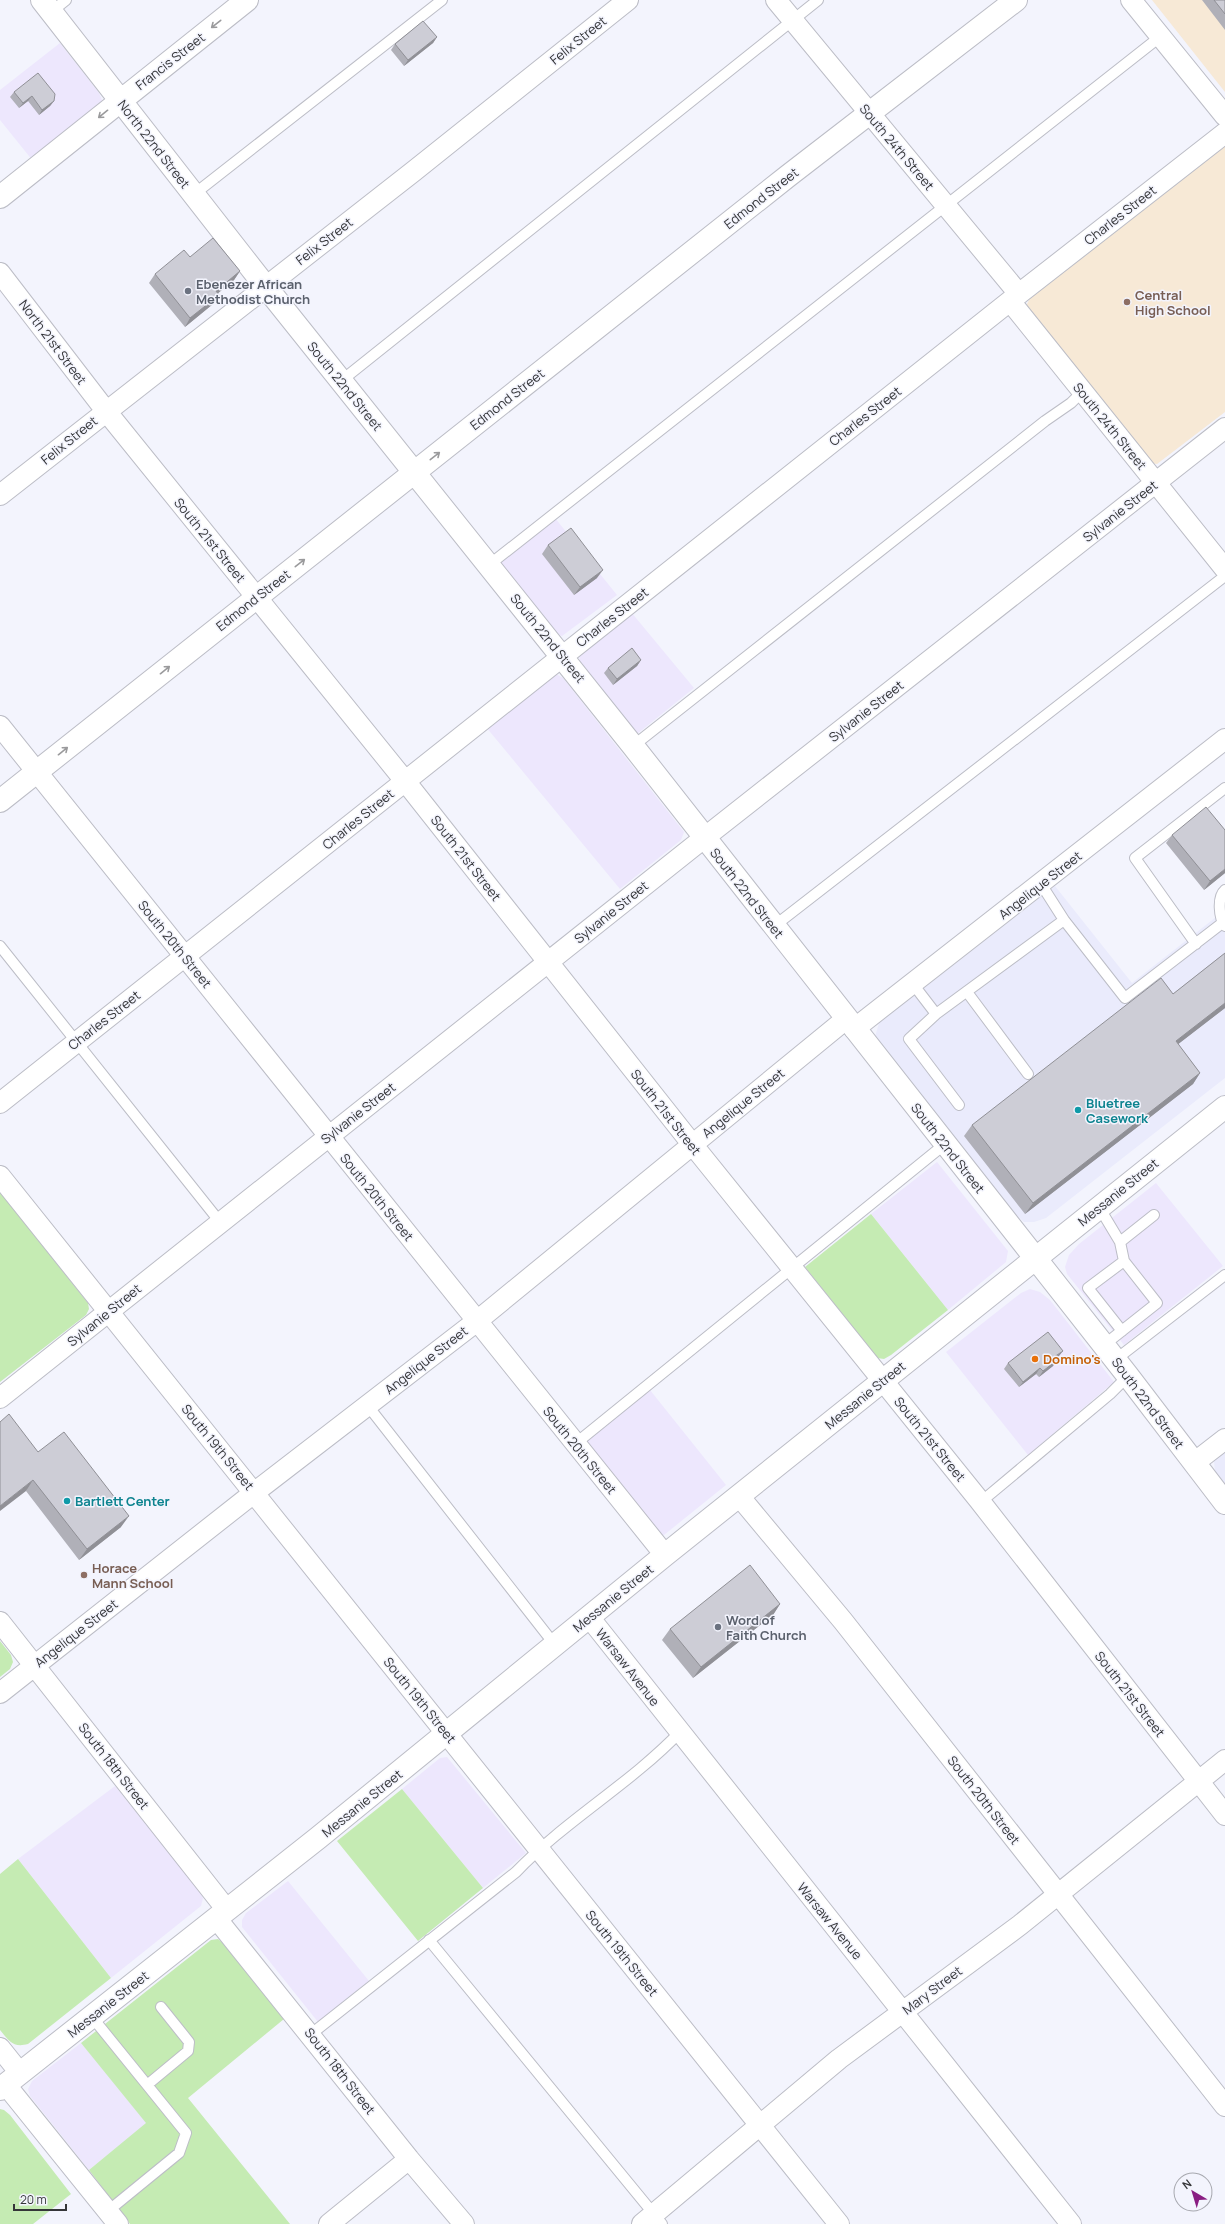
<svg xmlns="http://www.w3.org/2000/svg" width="1225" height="2224" viewBox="0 0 1225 2224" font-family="Manrope,sans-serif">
  <rect width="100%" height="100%" fill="#f3f4fd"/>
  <path fill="#ede7fd" d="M 60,43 L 99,93 L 102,100 L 101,108 L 33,161 L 0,120 L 0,90 Z
    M 555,518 L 617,595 L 562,636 L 557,634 L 500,562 Z
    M 631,612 L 694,688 L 637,734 L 580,663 L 579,655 Z
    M 556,674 L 563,678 L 684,832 L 681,840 L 620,889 L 486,727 Z
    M 937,1162 L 1008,1251 L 1006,1262 L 948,1310 L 871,1214 Z
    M 1156,1183 L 1223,1266 L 1124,1345 L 1067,1274 L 1065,1267 L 1069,1255 L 1079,1244 Z
    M 1030,1289 L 1040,1292 L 1050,1300 L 1114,1382 L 1028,1455 L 946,1352 L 1021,1293 Z
    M 650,1390 L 726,1485 L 664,1535 L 658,1534 L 584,1442 Z
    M 447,1757 L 526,1853 L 483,1888 L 402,1789 L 440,1758 Z
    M 115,1786 L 199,1891 L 203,1898 L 201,1906 L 111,1978 L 18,1859 Z
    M 288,1881 L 369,1981 L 318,2022 L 242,1927 L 242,1920 L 246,1913 Z
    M 81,2043 L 147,2123 L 89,2170 L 30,2096 L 28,2089 L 32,2081 Z"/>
  <path fill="#eaebfc" d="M 1055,886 L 1132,983 L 1225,910 L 1225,1078 L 1046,1218 L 1034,1222 L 1024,1222 L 1014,1213 L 875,1037 L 879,1023 Z
    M 1225,1450 L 1225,1485 L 1215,1472 L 1214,1461 Z"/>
  <path fill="#f7e9d6" d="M 1152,0 L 1225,0 L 1225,92 Z
    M 1225,144 L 1225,412 L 1157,464 L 1150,463 L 1026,306 L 1030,298 Z"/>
  <path fill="#c5ebb3" d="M 0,1192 L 88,1303 L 89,1309 L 86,1315 L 0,1382 Z
    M 871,1214 L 948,1310 L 891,1355 L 884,1359 L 877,1358 L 805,1267 Z
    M 0,1641 L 11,1655 L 13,1662 L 10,1669 L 0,1677 Z
    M 402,1789 L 483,1888 L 418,1941 L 337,1841 Z
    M 18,1859 L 111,1978 L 28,2044 C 13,2048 9,2041 0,2030 L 0,1874 Z
    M 218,1939 L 224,1944 L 284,2019 L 188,2098 L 290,2224 L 130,2224 L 89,2170 L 146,2123 L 81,2043 L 211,1940 Z
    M 0,2109 L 4,2110 L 10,2115 L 71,2194 L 33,2224 L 0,2224 Z"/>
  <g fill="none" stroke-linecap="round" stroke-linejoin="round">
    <defs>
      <path id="lane" d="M 51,12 L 66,0
        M 193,195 L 442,0
        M 341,381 L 818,0
        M 489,565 L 1161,36
        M 633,746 L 1045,421 L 1071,403 L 1082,392
        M 1041,884 L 1064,920
        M 1225,890 C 1217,897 1219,918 1225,926
        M 773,927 L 1225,576
        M 1196,944 L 1135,858 L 1225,788
        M 0,946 L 220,1222
        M 913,984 L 936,1014 L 1064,920 L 1125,998 L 1225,921
        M 967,992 L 1028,1074
        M 936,1014 L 909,1039 L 959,1105
        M 1099,1207 L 1120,1242 L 1124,1261 L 1157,1303 L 1104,1345
        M 1120,1242 L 1154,1215
        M 1122,1331 L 1088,1288 L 1124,1261
        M 1115,1360 L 1225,1275
        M 368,1406 L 555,1645
        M 575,1444 L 945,1144
        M 979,1500 L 988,1496 L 1110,1394 L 1128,1376
        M 429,1940 L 662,2224
        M 92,2017 L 186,2133 L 179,2153 L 108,2211
        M 310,2035 L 516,1872 C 566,1820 630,1784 680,1732
        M 147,2085 L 188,2051 L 189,2042 L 161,2007"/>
      <path id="street" d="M 776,0 L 1019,294
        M 1131,0 L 1225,116
        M 0,273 L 106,411 L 405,781 L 692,1144 L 979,1500 L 1225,1815
        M 1010,301 L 1225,569
        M 0,495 L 414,171 L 628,0
        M 0,726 L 665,1555
        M 854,1029 L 1225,739
        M 0,1103 L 1010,301 L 1225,133
        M 0,1176 L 839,2224
        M 0,1398 L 704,838 L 1225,428
        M 1194,1463 L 1225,1439
        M 739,1496 L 843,1621 L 1225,2106
        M 589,1617 L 1071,2224
        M 0,1622 L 227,1910
        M 0,1693 L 255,1492 L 477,1321 L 846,1019
        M 216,1918 L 409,2159 L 464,2224
        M 0,2048 L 20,2073
        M 6,2085 L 118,2224
        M 329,2224 L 409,2159
        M 642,2224 L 839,2059 L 1020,1925 L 1225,1760"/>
      <path id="secondary" d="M 42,0 L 266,287 L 633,746 L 1128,1376 L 1225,1503
        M 0,197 L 247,0
        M 0,801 L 788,176 L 1016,0
        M 0,2089 L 318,1838 L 665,1555 L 1225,1107"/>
    </defs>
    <use href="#lane" stroke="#bcbdc6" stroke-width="12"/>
    <use href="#street" stroke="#bcbdc6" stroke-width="22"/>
    <use href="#secondary" stroke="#bcbdc6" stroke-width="24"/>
    <use href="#lane" stroke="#fff" stroke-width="10"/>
    <use href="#street" stroke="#fff" stroke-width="20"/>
    <use href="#secondary" stroke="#fff" stroke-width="22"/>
  </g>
  <path fill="#b0b0b8" d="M 1202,0 L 1225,0 L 1225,30 Z
    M 437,37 L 433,43 L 404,66 L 391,50 L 395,44 Z
    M 14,92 L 54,101 L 50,106 L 39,115 L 28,101 L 19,108 L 10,97 Z
    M 190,257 L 240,271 L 234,280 L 217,293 L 213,304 L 185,327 L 149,283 L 155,274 Z
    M 548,545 L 597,578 L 574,595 L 542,554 Z
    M 641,660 L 637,666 L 613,685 L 604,673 L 608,668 Z
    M 1172,835 L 1225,873 L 1204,890 L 1166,843 Z
    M 1225,953 L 1225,1008 L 1178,1044 L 1200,1073 L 1193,1084 L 1025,1214 L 964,1136 L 972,1125 L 1173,994 Z
    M 1059,1356 L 1056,1359 L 1053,1366 L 1039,1377 L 1036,1374 L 1019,1387 L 1004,1369 L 1008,1363 Z
    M 38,1452 L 121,1527 L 79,1560 L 26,1491 Z
    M 780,1604 L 773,1615 L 693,1678 L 662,1640 L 670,1629 Z"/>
  <path fill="#909096" d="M 437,37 L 433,43 L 404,66 L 408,60 Z
    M 32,96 L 28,101 L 19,108 L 23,103 Z
    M 54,101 L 50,106 L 39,115 L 42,110 Z
    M 240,271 L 234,280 L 210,300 L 216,291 Z
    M 219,295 L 213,304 L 185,327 L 190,318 Z
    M 603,570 L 597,578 L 574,595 L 580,587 Z
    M 641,660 L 637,666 L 613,685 L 617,679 Z
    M 1225,869 L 1225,873 L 1204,890 L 1210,881 Z
    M 1225,1003 L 1225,1008 L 1168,1052 L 1176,1041 Z
    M 1200,1073 L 1193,1084 L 1025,1214 L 1033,1203 Z
    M 1063,1351 L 1059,1356 L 1051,1363 L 1054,1357 Z
    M 1057,1360 L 1053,1366 L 1039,1377 L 1043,1371 Z
    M 1040,1368 L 1036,1374 L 1019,1387 L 1023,1382 Z
    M 33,1480 L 26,1491 L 0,1511 L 0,1506 Z
    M 129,1516 L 121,1527 L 79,1560 L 87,1549 Z
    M 780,1604 L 773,1615 L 693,1678 L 701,1667 Z"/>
  <path fill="#cdcdd6" stroke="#909096" d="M 1214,0 L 1225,0 L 1225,14 Z
    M 423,21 L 437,37 L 408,60 L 395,44 Z
    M 38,73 L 55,94 L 54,101 L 42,110 L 32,96 L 23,103 L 14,92 Z
    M 213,238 L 240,271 L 216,291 L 219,295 L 190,318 L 155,274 L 184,250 L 190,257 Z
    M 571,528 L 603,570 L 580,587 L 548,545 Z
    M 632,648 L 641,660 L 617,679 L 608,668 Z
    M 1206,807 L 1225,830 L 1225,869 L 1210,881 L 1172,835 Z
    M 1225,953 L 1225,1003 L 1176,1041 L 1200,1073 L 1033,1203 L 972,1125 L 1161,978 L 1173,994 Z
    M 1048,1332 L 1063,1351 L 1054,1357 L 1057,1360 L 1043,1371 L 1040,1368 L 1023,1382 L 1008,1363 Z
    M 9,1414 L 38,1452 L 64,1432 L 129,1516 L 87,1549 L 33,1480 L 0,1506 L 0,1422 Z
    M 750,1565 L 780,1604 L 701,1667 L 670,1629 Z"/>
  <defs><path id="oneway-shaft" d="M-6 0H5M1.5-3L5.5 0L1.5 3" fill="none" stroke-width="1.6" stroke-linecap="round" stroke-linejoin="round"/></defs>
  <g stroke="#9a9a9c">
    <use href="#oneway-shaft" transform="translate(216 24) rotate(142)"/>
    <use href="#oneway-shaft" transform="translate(103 114) rotate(141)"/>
    <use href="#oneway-shaft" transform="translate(435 456) rotate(-38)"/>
    <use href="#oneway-shaft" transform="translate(300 563) rotate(-38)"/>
    <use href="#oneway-shaft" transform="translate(165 670) rotate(-39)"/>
    <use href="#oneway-shaft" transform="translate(63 751) rotate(-39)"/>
  </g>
  <g fill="#6b7280" stroke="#f3f4fd" stroke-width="1.5">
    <circle cx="188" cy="291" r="4"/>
    <circle cx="718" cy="1627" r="4"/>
  </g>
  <g fill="#8d6e63" stroke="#f3f4fd" stroke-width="1.5">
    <circle cx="1127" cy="302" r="4"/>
    <circle cx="84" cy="1575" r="4"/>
  </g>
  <g fill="#0f9aa8" stroke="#f3f4fd" stroke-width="1.5">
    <circle cx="1078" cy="1110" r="4"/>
    <circle cx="67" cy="1501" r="4"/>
  </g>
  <circle fill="#e8710a" stroke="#f3f4fd" stroke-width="1.5" cx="1035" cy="1359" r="4"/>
  <g text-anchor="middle" stroke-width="3" stroke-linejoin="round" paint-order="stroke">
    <g font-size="13" fill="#353639" stroke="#f3f4fd">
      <text transform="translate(578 40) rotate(-39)" y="5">Felix Street</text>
      <text transform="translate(170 61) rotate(-38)" y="5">Francis Street</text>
      <text transform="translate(154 144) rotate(52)" y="5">North 22nd Street</text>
      <text transform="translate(897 147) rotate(50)" y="5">South 24th Street</text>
      <text transform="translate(761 198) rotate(-38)" y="5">Edmond Street</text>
      <text transform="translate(1120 215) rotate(-38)" y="5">Charles Street</text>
      <text transform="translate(324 241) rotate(-38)" y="5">Felix Street</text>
      <text transform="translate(53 342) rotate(53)" y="5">North 21st Street</text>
      <text transform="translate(345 386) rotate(51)" y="5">South 22nd Street</text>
      <text transform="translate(507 399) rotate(-38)" y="5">Edmond Street</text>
      <text transform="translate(865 416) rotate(-38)" y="5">Charles Street</text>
      <text transform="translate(1110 426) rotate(51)" y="5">South 24th Street</text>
      <text transform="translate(69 440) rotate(-39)" y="5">Felix Street</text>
      <text transform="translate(1120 511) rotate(-38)" y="5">Sylvanie Street</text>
      <text transform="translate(210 540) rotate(51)" y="5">South 21st Street</text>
      <text transform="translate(253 600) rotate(-38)" y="5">Edmond Street</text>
      <text transform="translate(612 617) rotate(-38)" y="5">Charles Street</text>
      <text transform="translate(548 638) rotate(51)" y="5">South 22nd Street</text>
      <text transform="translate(866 711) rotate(-38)" y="5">Sylvanie Street</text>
      <text transform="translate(358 819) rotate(-39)" y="5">Charles Street</text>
      <text transform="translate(466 858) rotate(52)" y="5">South 21st Street</text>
      <text transform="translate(1040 885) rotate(-38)" y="5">Angelique Street</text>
      <text transform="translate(747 893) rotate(52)" y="5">South 22nd Street</text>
      <text transform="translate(611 912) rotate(-39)" y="5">Sylvanie Street</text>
      <text transform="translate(175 944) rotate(51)" y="5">South 20th Street</text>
      <text transform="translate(104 1020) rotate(-38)" y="5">Charles Street</text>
      <text transform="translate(743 1103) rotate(-39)" y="5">Angelique Street</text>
      <text transform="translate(666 1112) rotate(52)" y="5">South 21st Street</text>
      <text transform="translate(358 1113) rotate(-38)" y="5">Sylvanie Street</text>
      <text transform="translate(948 1148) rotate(52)" y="5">South 22nd Street</text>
      <text transform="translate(1118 1192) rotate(-39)" y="5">Messanie Street</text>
      <text transform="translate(377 1197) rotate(51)" y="5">South 20th Street</text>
      <text transform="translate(104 1315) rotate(-39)" y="5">Sylvanie Street</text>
      <text transform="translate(426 1360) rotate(-38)" y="5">Angelique Street</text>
      <text transform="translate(865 1395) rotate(-39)" y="5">Messanie Street</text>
      <text transform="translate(1148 1403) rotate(53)" y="5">South 22nd Street</text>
      <text transform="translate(930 1439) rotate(51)" y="5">South 21st Street</text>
      <text transform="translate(218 1447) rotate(51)" y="5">South 19th Street</text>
      <text transform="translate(580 1450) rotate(51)" y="5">South 20th Street</text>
      <text transform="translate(613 1598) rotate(-39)" y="5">Messanie Street</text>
      <text transform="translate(76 1633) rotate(-38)" y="5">Angelique Street</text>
      <text transform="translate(628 1667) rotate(52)" y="5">Warsaw Avenue</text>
      <text transform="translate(1130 1694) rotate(52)" y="5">South 21st Street</text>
      <text transform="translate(420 1700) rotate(51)" y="5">South 19th Street</text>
      <text transform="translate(114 1766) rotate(52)" y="5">South 18th Street</text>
      <text transform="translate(984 1800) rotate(52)" y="5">South 20th Street</text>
      <text transform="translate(362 1803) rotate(-39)" y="5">Messanie Street</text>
      <text transform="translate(830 1921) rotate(51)" y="5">Warsaw Avenue</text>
      <text transform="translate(622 1953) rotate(51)" y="5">South 19th Street</text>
      <text transform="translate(932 1990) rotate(-37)" y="5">Mary Street</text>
      <text transform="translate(108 2004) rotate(-38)" y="5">Messanie Street</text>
      <text transform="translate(340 2071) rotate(52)" y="5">South 18th Street</text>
    </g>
    <g font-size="13" font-weight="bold" fill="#5b616d" stroke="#f3f4fd" text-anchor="start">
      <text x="196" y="289">Ebenezer African<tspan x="196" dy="15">Methodist Church</tspan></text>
      <text x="726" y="1625">Word of<tspan x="726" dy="15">Faith Church</tspan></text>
    </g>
    <g font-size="13" font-weight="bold" fill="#785e54" stroke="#f3f4fd" text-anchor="start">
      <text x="1135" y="300">Central<tspan x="1135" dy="15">High School</tspan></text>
      <text x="92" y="1573">Horace<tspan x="92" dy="15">Mann School</tspan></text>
    </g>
    <g font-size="13" font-weight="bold" fill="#0d838f" stroke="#f3f4fd" text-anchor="start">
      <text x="1086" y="1108">Bluetree<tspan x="1086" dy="15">Casework</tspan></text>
      <text x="75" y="1506">Bartlett Center</text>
    </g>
    <g font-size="13" font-weight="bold" fill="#c56008" stroke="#f3f4fd" text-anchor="start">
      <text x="1043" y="1364">Domino's</text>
    </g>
  </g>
  <g transform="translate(1193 2192) rotate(322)"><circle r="19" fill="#f3f4fd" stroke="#a7a8af"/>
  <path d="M0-3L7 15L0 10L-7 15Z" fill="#891d82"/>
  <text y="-6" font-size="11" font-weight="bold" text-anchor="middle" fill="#353639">N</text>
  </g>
  <path d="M14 2204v6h52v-6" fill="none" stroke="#353639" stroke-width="2"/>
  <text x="20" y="2204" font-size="12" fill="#353639" stroke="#f3f4fd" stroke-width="3" paint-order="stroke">20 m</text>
</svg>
